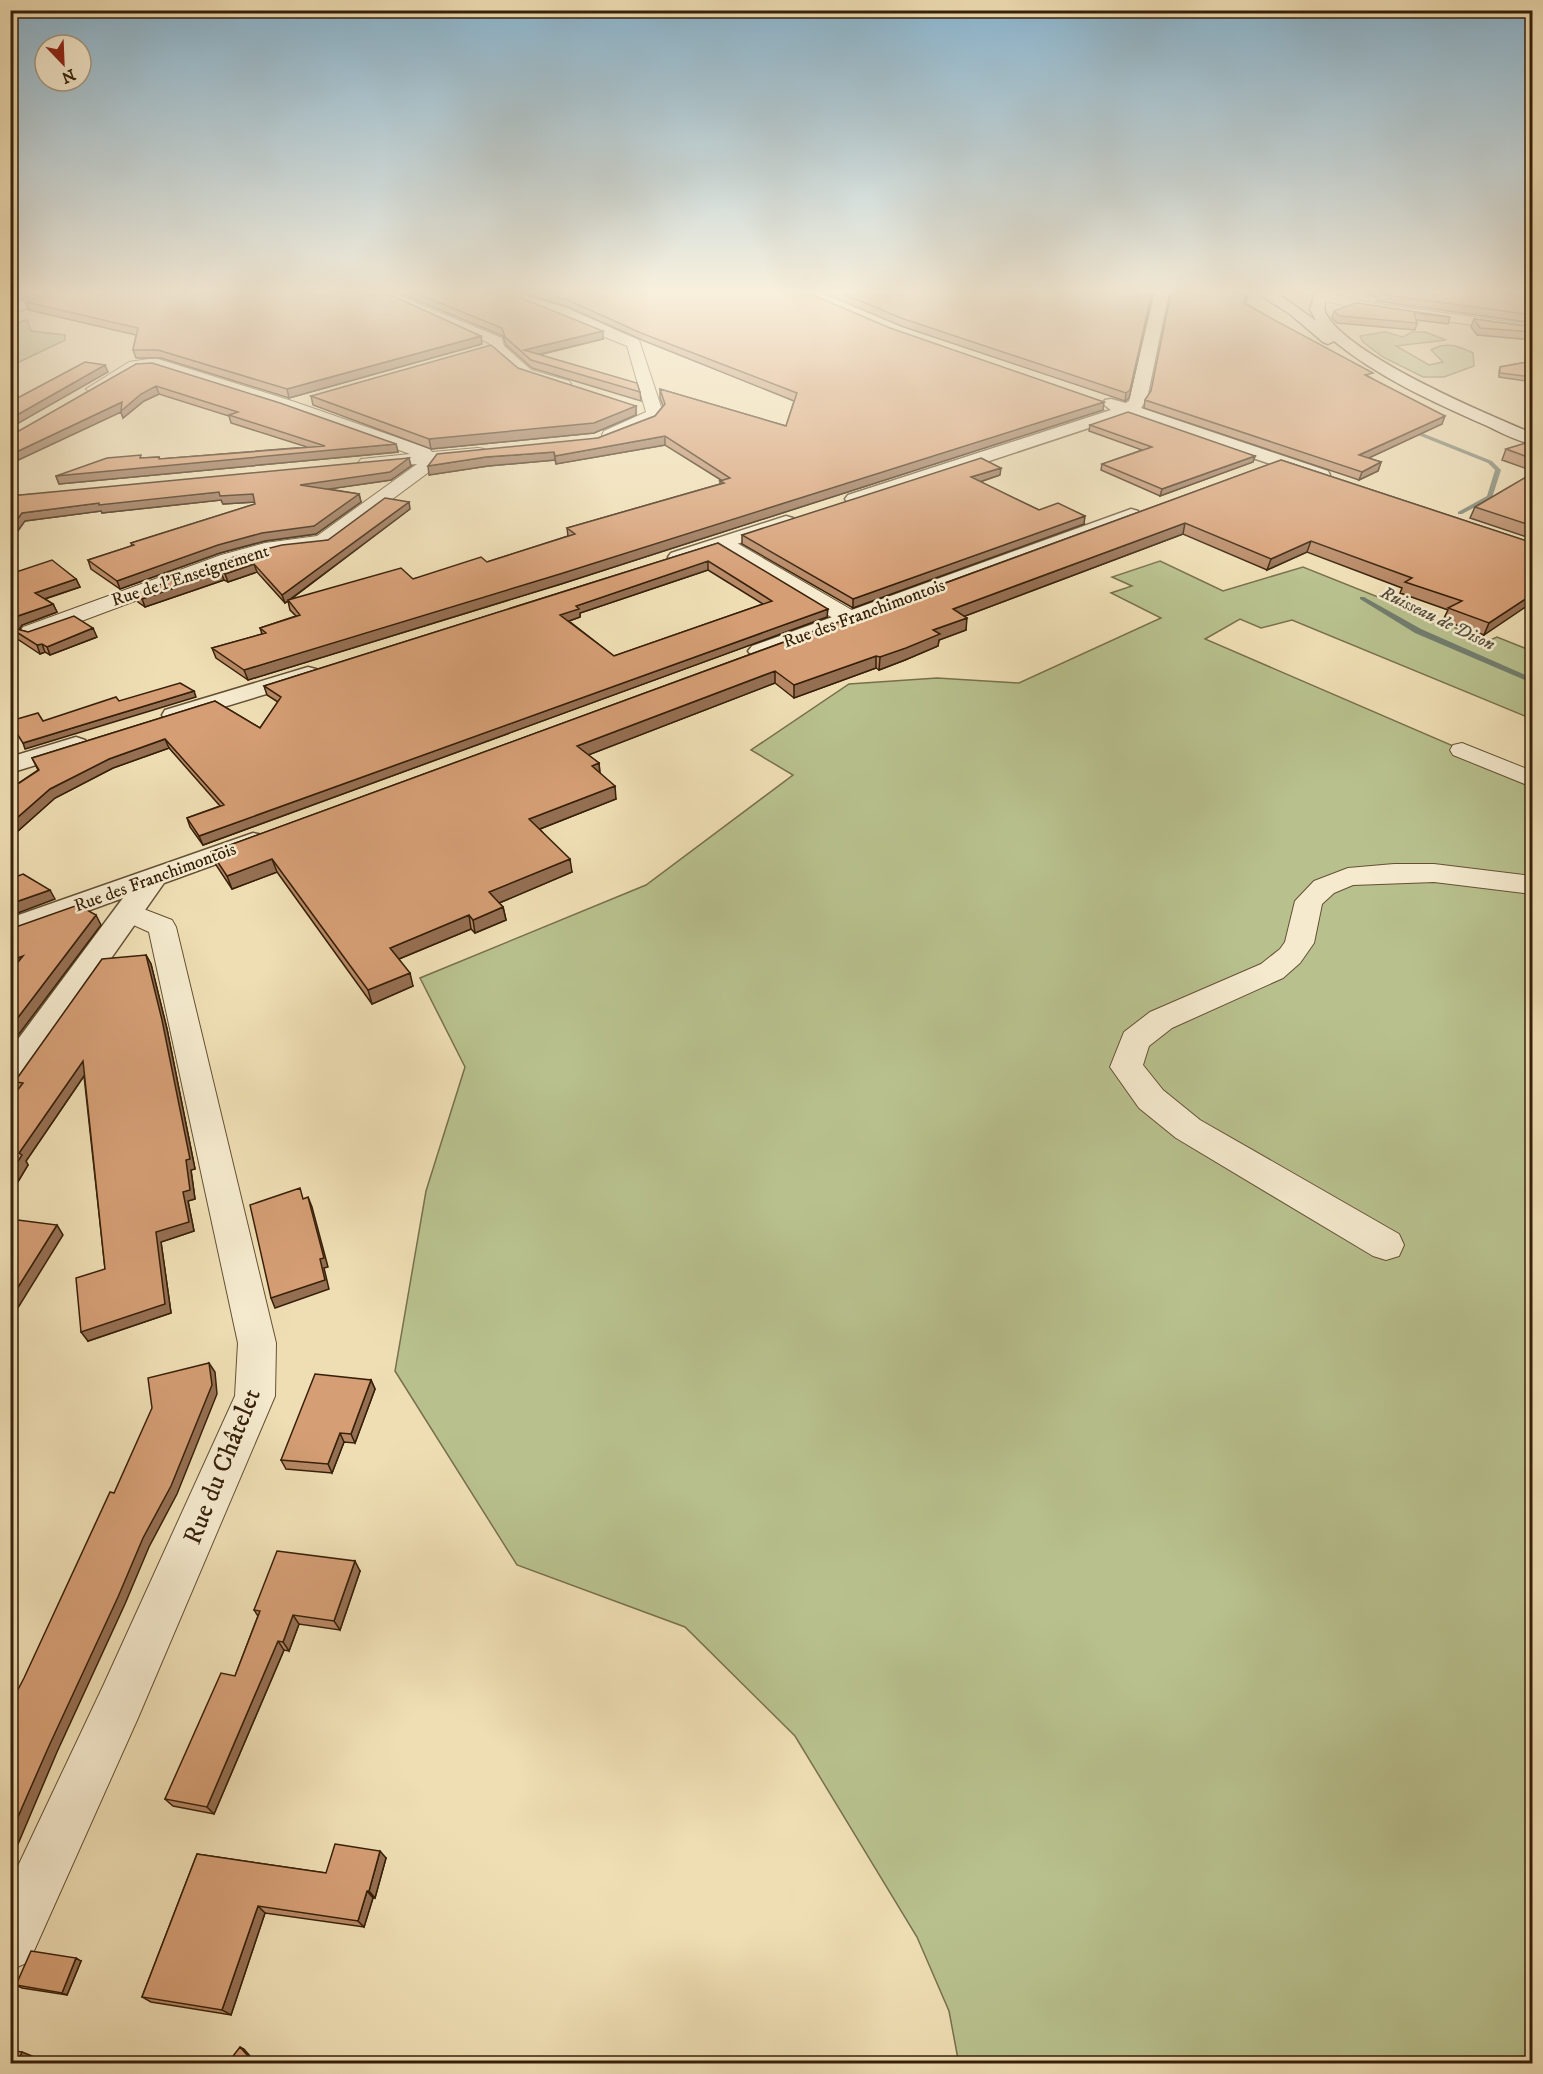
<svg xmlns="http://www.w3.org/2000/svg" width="1543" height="2074" viewBox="0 0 1543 2074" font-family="'IM FELL DW Pica',serif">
  <rect width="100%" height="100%" fill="#efdeb4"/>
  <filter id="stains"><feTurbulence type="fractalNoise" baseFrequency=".00333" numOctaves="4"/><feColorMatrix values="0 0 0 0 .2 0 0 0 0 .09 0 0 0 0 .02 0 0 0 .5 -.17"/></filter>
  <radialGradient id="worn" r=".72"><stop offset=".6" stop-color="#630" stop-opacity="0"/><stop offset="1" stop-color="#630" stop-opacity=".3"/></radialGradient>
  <path fill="#b8c18e" stroke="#78704c" stroke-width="1.5" d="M 27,320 L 31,331 L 65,335 L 65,340 L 11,366 L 11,324 Z
    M 1385,332 L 1403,337 L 1412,332 L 1425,332 L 1446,340 L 1396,346 L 1429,365 L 1443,362 L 1431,350 C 1445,341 1459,346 1473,353 L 1474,366 L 1444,377 L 1423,377 L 1383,357 L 1363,342 L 1360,336 Z
    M 1160,561 L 1223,591 L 1303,567 L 1488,641 L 1497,637 L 1532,651 L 1532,719 L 1292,620 L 1261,628 L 1240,619 L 1205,639 L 1532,780 L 1532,2063 L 952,2063 L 958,2059 L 949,2011 L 917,1937 L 795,1736 L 685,1627 L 517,1565 L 395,1371 L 426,1191 L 465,1067 L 420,978 L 646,885 L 793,775 L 751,750 L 849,684 L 937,678 L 1019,683 L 1161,618 L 1111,593 L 1132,586 L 1112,577 Z"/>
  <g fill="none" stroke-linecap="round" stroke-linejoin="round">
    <path fill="#727d6f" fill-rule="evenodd" d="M 1408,429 L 1412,429 L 1492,461 L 1501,470 L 1492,498 L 1462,514 L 1458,514 L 1458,512 L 1487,496 L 1495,470 L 1488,463 L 1408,431 Z
      M 1360,597 L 1364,597 L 1421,629 L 1532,678 L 1532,683 L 1415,633 L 1360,599 Z"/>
    <defs>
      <path id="minor" d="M 48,292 L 68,292 L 10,315 L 10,306 Z
        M 371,292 L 390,292 L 502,338 L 504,346 L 531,370 L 569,381 L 571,384 L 563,389 L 521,376 L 491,350 L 489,343 Z
        M 494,292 C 540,292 596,322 639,340 L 663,413 C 655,424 618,442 604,439 L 602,435 L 604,431 L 646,412 L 627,346 Z
        M 1322,292 L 1371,303 L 1532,325 L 1532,333 L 1371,311 L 1315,299 L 1313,296 L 1315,293 Z
        M 155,358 L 295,402 L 430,449 L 432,452 L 478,448 L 484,449 L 487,453 L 484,457 L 478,458 L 437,462 L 433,469 L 329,546 L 284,551 L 236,563 L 39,637 L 31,639 L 23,637 L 20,632 L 23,627 L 221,555 L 265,543 L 317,536 L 417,464 L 367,468 L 361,467 L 358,463 L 361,459 L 410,454 L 283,408 L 154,368 L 138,369 L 100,392 L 94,394 L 86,389 L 129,362 Z
        M 723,537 L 730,539 L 857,613 L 860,618 L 857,623 L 849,624 L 841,623 L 716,547 L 713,543 L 716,539 Z
        M 1462,743 L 1532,771 L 1532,787 L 1453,755 L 1450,750 L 1453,745 Z
        M 1394,864 L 1434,864 L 1532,876 L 1532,894 L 1434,882 L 1353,885 L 1334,893 L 1322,904 L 1314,943 L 1300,963 L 1283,978 L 1172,1028 L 1149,1046 L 1143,1065 L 1163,1090 L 1200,1120 L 1399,1234 L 1404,1245 L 1399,1256 L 1386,1260 L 1373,1256 L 1176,1138 L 1139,1108 L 1110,1067 L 1124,1032 L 1150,1012 L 1261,964 L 1280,949 L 1285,942 L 1295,901 L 1314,881 L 1348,868 Z
        M 128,903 L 172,920 L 176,927 L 276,1343 L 275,1396 L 138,1718 L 29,1962 L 10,1970 L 10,1883 L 104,1684 L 235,1396 L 238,1343 L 149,932 L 118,918 L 114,912 L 118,906 Z"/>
      <path id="tertiary" d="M 1155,292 L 1169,292 L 1147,399 L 1141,408 L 1328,471 L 1330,475 L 1328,479 L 1314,479 L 1128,415 L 862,503 L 848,503 L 845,499 L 848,495 L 1111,410 L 1103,404 L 1105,400 L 1111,399 L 1126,403 L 1129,401 Z
        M 1131,509 L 1138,511 L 1141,515 L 1138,519 L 768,656 L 760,658 L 752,656 L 748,651 L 752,646 Z
        M 786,516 L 793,518 L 796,522 L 793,526 L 678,563 L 671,561 L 668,557 L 671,553 Z
        M 308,667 L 316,669 L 320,674 L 316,679 L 174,722 L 165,720 L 162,715 L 165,710 Z
        M 76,737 L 85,740 L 89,745 L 85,750 L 10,773 L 10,757 Z
        M 253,833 L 263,835 L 267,841 L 263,847 L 164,883 L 22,1085 L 10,1088 L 10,1050 L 123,898 L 10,939 L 10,918 Z"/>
      <path id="secondary" d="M 1265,292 L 1276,292 L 1316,321 L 1310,309 L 1315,292 L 1329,292 C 1326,299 1322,307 1326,314 C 1349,356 1486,414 1532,433 L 1532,444 C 1516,441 1500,432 1485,425 C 1433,402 1378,377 1334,341 L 1328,344 L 1323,342 L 1290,314 L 1265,298 L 1263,295 Z"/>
    </defs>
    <use href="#minor" stroke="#655034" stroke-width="2"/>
    <use href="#tertiary" stroke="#655034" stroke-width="3"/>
    <use href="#secondary" stroke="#372009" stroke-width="3"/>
    <use href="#minor" fill="#f5eace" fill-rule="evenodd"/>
    <use href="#tertiary" fill="#f5eace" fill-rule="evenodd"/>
    <use href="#secondary" fill="#f5eace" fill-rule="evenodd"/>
  </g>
  <path fill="#b78865" stroke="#372009" stroke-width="1.5" fill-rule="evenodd" d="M 397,292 L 506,292 L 603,339 L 539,355 L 640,392 L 641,401 L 532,368 L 506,345 L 503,336 Z
    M 517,292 L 630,292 L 890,328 L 1103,410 L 561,584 L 248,680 L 216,658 L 212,648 L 262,634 L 260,628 L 296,616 L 290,610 L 288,601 L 285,603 L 257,572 L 228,582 L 224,580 L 145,607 L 138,602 L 135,594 L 328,540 L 410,509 L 290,600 L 413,579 L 487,562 L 568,536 L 567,528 L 720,484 L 720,481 L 721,480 L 665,445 L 556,464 L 555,460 L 488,466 L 429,475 L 598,438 L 655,416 L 663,406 L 660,398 L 660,389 L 786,426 L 794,401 L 642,340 L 568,307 Z
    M 821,292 L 1153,292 L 1129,398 L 1125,401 L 901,326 Z
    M 1362,292 L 1513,292 L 1504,295 L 1533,298 L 1533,323 L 1376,301 L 1377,298 Z
    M 26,302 L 482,344 L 289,398 L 161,358 L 136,358 L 133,350 L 136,335 L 29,310 Z
    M 1245,303 L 1371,378 L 1442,424 L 1368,458 L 1381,462 L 1378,471 L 1359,480 L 1144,408 L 1145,400 L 1151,391 Z
    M 1356,303 L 1450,317 L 1448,324 L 1416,320 L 1417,323 L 1415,330 L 1337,323 L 1332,318 L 1334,311 Z
    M 1474,319 L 1533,327 L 1533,340 L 1477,335 L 1471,327 Z
    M 1533,361 L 1533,382 L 1499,377 L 1499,371 L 1500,367 Z
    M 136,364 L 396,444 L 398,452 L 59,484 L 56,476 L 142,458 L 159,457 L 160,459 L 307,447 L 231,423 L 229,416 L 159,394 L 144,401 L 123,418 L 121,412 Z
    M 311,396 L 636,406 L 636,415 L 594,433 L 431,449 L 313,405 Z
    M 1090,425 L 1255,456 L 1253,462 L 1160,496 L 1101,470 L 1102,464 L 1142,450 L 1089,431 Z
    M 1533,441 L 1533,471 L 1502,460 L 1506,449 Z
    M 1281,460 L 1533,543 L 1484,635 L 1443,620 L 1448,610 L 1400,593 L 1402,588 L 1307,552 L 1267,570 L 1183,534 L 965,616 L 966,630 L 939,640 L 938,646 L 905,660 L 879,670 L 876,668 L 794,698 L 775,683 L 588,755 L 599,763 L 600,773 L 616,799 L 540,829 L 572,872 L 499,903 L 503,907 L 506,920 L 475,933 L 471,929 L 399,959 L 413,986 L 372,1004 L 277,872 L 232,889 L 216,865 L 211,852 Z
    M 411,466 L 391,480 L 328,489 L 359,494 L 361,502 L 316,534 L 265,541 L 220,553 L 120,589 L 91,569 L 88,560 L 132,546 L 131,543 L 255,504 L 255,502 L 223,504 L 221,500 L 102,513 L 101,511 L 25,521 L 10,496 Z
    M 1533,473 L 1533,539 L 1470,518 L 1475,507 Z
    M 1000,475 L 980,482 L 1039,510 L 1084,524 L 853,608 L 742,544 L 742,535 Z
    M 718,543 L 827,617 L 203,845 L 190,827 L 187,818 L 220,806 L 169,748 L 113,768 L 55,798 L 10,838 L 10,789 L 38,770 L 32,758 L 215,701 L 260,728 L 278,702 L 267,695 L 264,686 ZM 708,570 L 763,604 L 614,656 L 569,621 L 580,617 L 580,613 Z
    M 10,574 L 76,579 L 80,587 L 45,599 L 53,604 L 57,612 L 22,625 L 19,630 L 28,632 L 97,637 L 50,655 L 45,652 L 40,654 L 10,634 Z
    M 146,955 L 151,964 L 167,1029 L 195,1169 L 191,1170 L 195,1199 L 188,1201 L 194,1231 L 161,1242 L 171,1313 L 88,1341 L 105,1269 L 84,1076 L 26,1161 L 28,1165 L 10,1195 L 17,1091 L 10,1090 L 10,1079 L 18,1077 Z
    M 371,1380 L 375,1389 L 355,1443 L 344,1442 L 332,1473 L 286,1469 L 281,1460 Z
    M 360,1571 L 340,1630 L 299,1624 L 289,1651 L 284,1650 L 214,1814 L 173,1806 L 165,1799 L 235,1676 L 258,1616 L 254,1610 Z
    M 197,1854 L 326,1873 L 386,1858 L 375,1898 L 373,1898 L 364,1927 L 265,1913 L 231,2015 L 151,2002 L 142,1997 Z
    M 81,1961 L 67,1995 L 22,1988 L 16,1985 Z"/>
  <path fill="#956f52" stroke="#372009" stroke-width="1.5" d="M 19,292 L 41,292 L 10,304 L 10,296 Z
    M 1153,292 L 1129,398 L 1125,401 L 1126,393 Z
    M 1248,292 L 1250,292 L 1242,310 L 1243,303 Z
    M 1485,292 L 1513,292 L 1482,300 Z
    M 603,331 L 603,339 L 528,357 L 524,350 Z
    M 481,336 L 482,344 L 289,398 L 287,389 Z
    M 105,365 L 108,372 L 10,428 L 10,419 Z
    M 156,386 L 159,394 L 144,401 L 123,418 L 121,412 L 10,464 L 10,455 Z
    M 1104,402 L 1103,410 L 561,584 L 248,680 L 244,670 Z
    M 636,406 L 636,415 L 594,433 L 431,449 L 429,439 Z
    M 1445,416 L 1442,424 L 1356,464 L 1359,455 Z
    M 665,436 L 665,445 L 556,464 L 555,456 Z
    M 396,444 L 398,452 L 59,484 L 56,476 L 159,459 L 159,457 L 161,464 Z
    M 554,452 L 555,460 L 488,466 L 429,475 L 428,466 L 486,457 Z
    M 1255,456 L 1253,462 L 1160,496 L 1162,489 Z
    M 409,458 L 411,466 L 391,480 L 302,493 L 300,485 Z
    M 1381,462 L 1378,471 L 1359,480 L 1362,472 Z
    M 1001,468 L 1000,475 L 970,485 L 971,477 Z
    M 219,492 L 253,494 L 256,502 L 223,504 L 221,500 L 102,513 L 101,511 L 25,521 L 10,542 L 10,529 L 22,513 L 99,503 Z
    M 359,494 L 361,502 L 316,534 L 265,541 L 220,553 L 120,589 L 117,581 Z
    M 409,502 L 410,509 L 285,603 L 282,595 Z
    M 1085,516 L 1084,524 L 853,608 L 853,599 Z
    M 1185,523 L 1183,534 L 952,621 L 953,609 Z
    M 1311,541 L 1307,552 L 1267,570 L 1271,559 Z
    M 708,561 L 708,570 L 580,613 L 580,617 L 561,624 L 560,615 L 576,606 Z
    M 254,564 L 257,572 L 228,582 L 225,574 Z
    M 221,572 L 224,580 L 145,607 L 142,599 Z
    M 76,579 L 80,587 L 38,601 L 35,593 Z
    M 1533,594 L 1533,602 L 1484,635 L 1489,623 Z
    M 53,604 L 57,612 L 22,625 L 18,631 L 14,622 L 18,616 Z
    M 828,609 L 827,617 L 203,845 L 199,836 Z
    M 967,618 L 966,630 L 939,640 L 938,646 L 905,660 L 879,670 L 880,657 L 933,630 Z
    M 93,628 L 97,637 L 50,655 L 47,647 Z
    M 42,644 L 45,652 L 40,654 L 37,645 Z
    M 876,656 L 876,668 L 794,698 L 794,685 Z
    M 775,671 L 775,683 L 578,759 L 577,746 Z
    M 194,691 L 196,697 L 25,749 L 23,743 Z
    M 165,739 L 169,748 L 113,768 L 55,798 L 10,838 L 10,824 L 50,789 L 109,759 Z
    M 599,763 L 600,776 L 592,766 Z
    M 615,786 L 616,799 L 532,832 L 529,819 Z
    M 272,859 L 277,872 L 232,889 L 227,876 Z
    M 570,859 L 572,872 L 492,906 L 489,892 Z
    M 50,890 L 55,899 L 10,916 L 10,904 Z
    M 503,907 L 506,920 L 475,933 L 473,920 Z
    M 96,915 L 101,925 L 10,1046 L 10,1028 Z
    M 469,915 L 471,929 L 394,961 L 390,948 Z
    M 146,955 L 151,964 L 167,1029 L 195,1169 L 191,1170 L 195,1199 L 188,1201 L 194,1231 L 161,1242 L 171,1313 L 88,1341 L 81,1332 L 156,1232 L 183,1192 L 186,1160 Z
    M 23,956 L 10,972 L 10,961 Z
    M 410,973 L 413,986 L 372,1004 L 368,990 Z
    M 83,1061 L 88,1070 L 26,1161 L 28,1165 L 10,1195 L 10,1174 L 19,1153 Z
    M 308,1197 L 312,1207 L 328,1267 L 324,1268 L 329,1289 L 275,1308 L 271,1298 L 320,1259 Z
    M 57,1225 L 63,1235 L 11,1319 L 10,1300 Z
    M 209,1363 L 215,1372 L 217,1394 L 177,1494 L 149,1547 L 125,1604 L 57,1752 L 10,1863 L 10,1835 Z
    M 371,1380 L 375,1389 L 355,1443 L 351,1434 Z
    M 340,1433 L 344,1442 L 332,1473 L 328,1464 Z
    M 355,1561 L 360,1571 L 340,1630 L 334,1621 Z
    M 293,1615 L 299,1624 L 289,1651 L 283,1642 Z
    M 278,1641 L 284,1650 L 214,1814 L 207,1807 Z
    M 380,1851 L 386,1858 L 375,1898 L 369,1891 Z
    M 367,1891 L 373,1898 L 364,1927 L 358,1921 Z
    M 258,1906 L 265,1913 L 231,2015 L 222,2010 Z
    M 76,1958 L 81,1961 L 67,1995 L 62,1993 Z
    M 240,2047 L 244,2049 L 257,2064 L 255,2064 Z
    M 22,2052 L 32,2056 L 29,2064 L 16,2064 Z"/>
  <path fill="#d59e75" stroke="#372009" stroke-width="1.5" fill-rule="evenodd" d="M 10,292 L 19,292 L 10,296 Z
    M 52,292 L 384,292 L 481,336 L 287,389 L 158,350 L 133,350 L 138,328 L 26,302 Z
    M 413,292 L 506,292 L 603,331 L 524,350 L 637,383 L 640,392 L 531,360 L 505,337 L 502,328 Z
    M 542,292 L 630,292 L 642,294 L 654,292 L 806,292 L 890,328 L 1104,402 L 560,574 L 244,670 L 212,648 L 266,633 L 260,628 L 300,615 L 288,600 L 401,568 L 413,579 L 481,557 L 487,562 L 575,534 L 567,528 L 724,483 L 720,481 L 730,478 L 665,436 L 555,456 L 554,452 L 486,457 L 428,466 L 437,454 L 598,438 L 655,416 L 665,404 L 660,389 L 786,426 L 797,393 L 641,333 L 568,300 Z
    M 839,292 L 1152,292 L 1130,390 L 1126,393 L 901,318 Z
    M 1171,292 L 1248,292 L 1243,303 L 1373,373 L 1365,375 L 1445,416 L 1359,455 L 1381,462 L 1362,472 L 1145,400 L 1151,391 Z
    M 1383,292 L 1486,292 L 1533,298 L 1533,315 L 1378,294 Z
    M 1356,303 L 1450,317 L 1414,313 L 1417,323 L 1339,316 L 1334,311 Z
    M 1474,319 L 1533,327 L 1533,332 L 1480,328 Z
    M 491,345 L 518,368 L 636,406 L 594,423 L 429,439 L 311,396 Z
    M 1533,361 L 1533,377 L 1500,373 L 1500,367 Z
    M 85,362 L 105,365 L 10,419 L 10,402 Z
    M 152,363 L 280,403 L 396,444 L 56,476 L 107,458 L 141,455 L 140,458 L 159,457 L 159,459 L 325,446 L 229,415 L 238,412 L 156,386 L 141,394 L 121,411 L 122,402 L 10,455 L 10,436 L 136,364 Z
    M 1128,412 L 1255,456 L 1162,489 L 1102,464 L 1152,447 L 1090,425 Z
    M 1533,441 L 1533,459 L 1506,449 Z
    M 409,458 L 390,472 L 300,485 L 359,494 L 314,526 L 262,533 L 218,545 L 117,581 L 88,560 L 134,545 L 131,543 L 255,504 L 253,494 L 220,496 L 219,492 L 99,505 L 99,503 L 22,513 L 10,529 L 10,496 Z
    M 981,458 L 1001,468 L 971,477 L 1039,510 L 1058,503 L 1085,516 L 853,599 L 742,535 Z
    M 1281,460 L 1533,543 L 1533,594 L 1489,623 L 1448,608 L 1462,601 L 1405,582 L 1412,578 L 1311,541 L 1271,559 L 1185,523 L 953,609 L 967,618 L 933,630 L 940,634 L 906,648 L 880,657 L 876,656 L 794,685 L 775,671 L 577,746 L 599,763 L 592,766 L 615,786 L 529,819 L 570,859 L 489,892 L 503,907 L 473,920 L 469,915 L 390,948 L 410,973 L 368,990 L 272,859 L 227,876 L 211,852 Z
    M 1533,473 L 1533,526 L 1475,507 Z
    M 385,498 L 409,502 L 282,595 L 254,564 L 225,574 L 221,572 L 142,599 L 135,594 L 234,557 L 282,545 L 328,540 Z
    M 718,543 L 828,609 L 199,836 L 187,818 L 224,805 L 165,739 L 109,759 L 50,789 L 10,824 L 10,789 L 39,770 L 32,758 L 215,701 L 260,728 L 281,697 L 264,686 ZM 708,561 L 772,601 L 614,656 L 560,615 L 579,609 L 576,606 Z
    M 52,560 L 76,579 L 35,593 L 53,604 L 18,616 L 14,622 L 17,629 L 28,632 L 74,616 L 93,628 L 47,647 L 42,644 L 37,645 L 10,628 L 10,574 Z
    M 180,683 L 194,691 L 23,743 L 10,723 L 10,721 L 38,713 L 43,721 L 116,697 L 119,701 Z
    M 23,874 L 50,890 L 10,904 L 10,879 Z
    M 78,905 L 96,915 L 10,1028 L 10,972 L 23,956 L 10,961 L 10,929 Z
    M 146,955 L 162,1020 L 190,1159 L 186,1160 L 190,1190 L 183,1192 L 189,1222 L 156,1232 L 165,1304 L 81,1332 L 76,1278 L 105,1269 L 83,1061 L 19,1153 L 22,1155 L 10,1174 L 10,1100 L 23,1083 L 10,1081 L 10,1079 L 18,1077 L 102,959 Z
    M 300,1188 L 303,1199 L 308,1197 L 324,1258 L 320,1259 L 325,1280 L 271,1298 L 250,1205 Z
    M 10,1219 L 57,1225 L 10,1300 Z
    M 209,1363 L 212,1385 L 171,1486 L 143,1538 L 118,1597 L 49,1746 L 10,1835 L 10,1705 L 24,1678 L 110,1492 L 114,1493 L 152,1408 L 148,1378 Z
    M 315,1374 L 371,1380 L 351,1434 L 340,1433 L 328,1464 L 281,1460 Z
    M 277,1551 L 355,1561 L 334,1621 L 293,1615 L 283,1642 L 278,1641 L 207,1807 L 165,1799 L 221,1673 L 235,1676 L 260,1611 L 254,1610 Z
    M 335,1844 L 380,1851 L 369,1891 L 367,1891 L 358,1921 L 258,1906 L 222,2010 L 142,1997 L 197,1854 L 326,1873 Z
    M 31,1951 L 76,1958 L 62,1993 L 16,1985 Z
    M 240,2047 L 255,2064 L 227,2064 Z
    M 10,2050 L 22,2052 L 16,2064 L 10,2064 Z"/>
  <linearGradient id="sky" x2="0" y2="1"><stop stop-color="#89b7d3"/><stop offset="0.5" stop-color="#f8f0dd"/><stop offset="1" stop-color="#f8f0dd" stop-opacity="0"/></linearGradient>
  <rect width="1543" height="583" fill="url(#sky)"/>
  <g text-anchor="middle" stroke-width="5" stroke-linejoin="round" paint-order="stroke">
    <g font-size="18" fill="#372009" stroke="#f5eace">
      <text transform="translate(190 575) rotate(-18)" y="6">Rue de l'Enseignement</text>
      <text transform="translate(864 613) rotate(-20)" y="6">Rue des Franchimontois</text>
      <text transform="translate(155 877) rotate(-20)" y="6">Rue des Franchimontois</text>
    </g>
    <g font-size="18" font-style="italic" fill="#554e3c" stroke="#f5eace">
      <text transform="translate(1438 618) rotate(26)" y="6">Ruisseau de Dison</text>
    </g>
    <g font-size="26" fill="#372009" stroke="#f5eace">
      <text transform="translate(221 1466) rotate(-68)" y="9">Rue du Châtelet</text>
    </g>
  </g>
  <rect width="1543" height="2074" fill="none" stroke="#efdeb4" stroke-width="36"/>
  <rect x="12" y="12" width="1519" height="2050" fill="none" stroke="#372009" stroke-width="3"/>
  <rect x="18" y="18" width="1507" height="2038" fill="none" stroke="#372009" stroke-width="1.5"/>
  <g transform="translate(63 63) rotate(157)"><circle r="28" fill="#f5eace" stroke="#a9997f" stroke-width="1.5"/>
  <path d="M0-4.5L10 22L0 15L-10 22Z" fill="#8f2418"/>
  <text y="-9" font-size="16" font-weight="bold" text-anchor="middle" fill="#372009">N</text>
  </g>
  <rect width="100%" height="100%" filter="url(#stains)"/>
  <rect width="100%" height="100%" fill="url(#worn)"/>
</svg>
